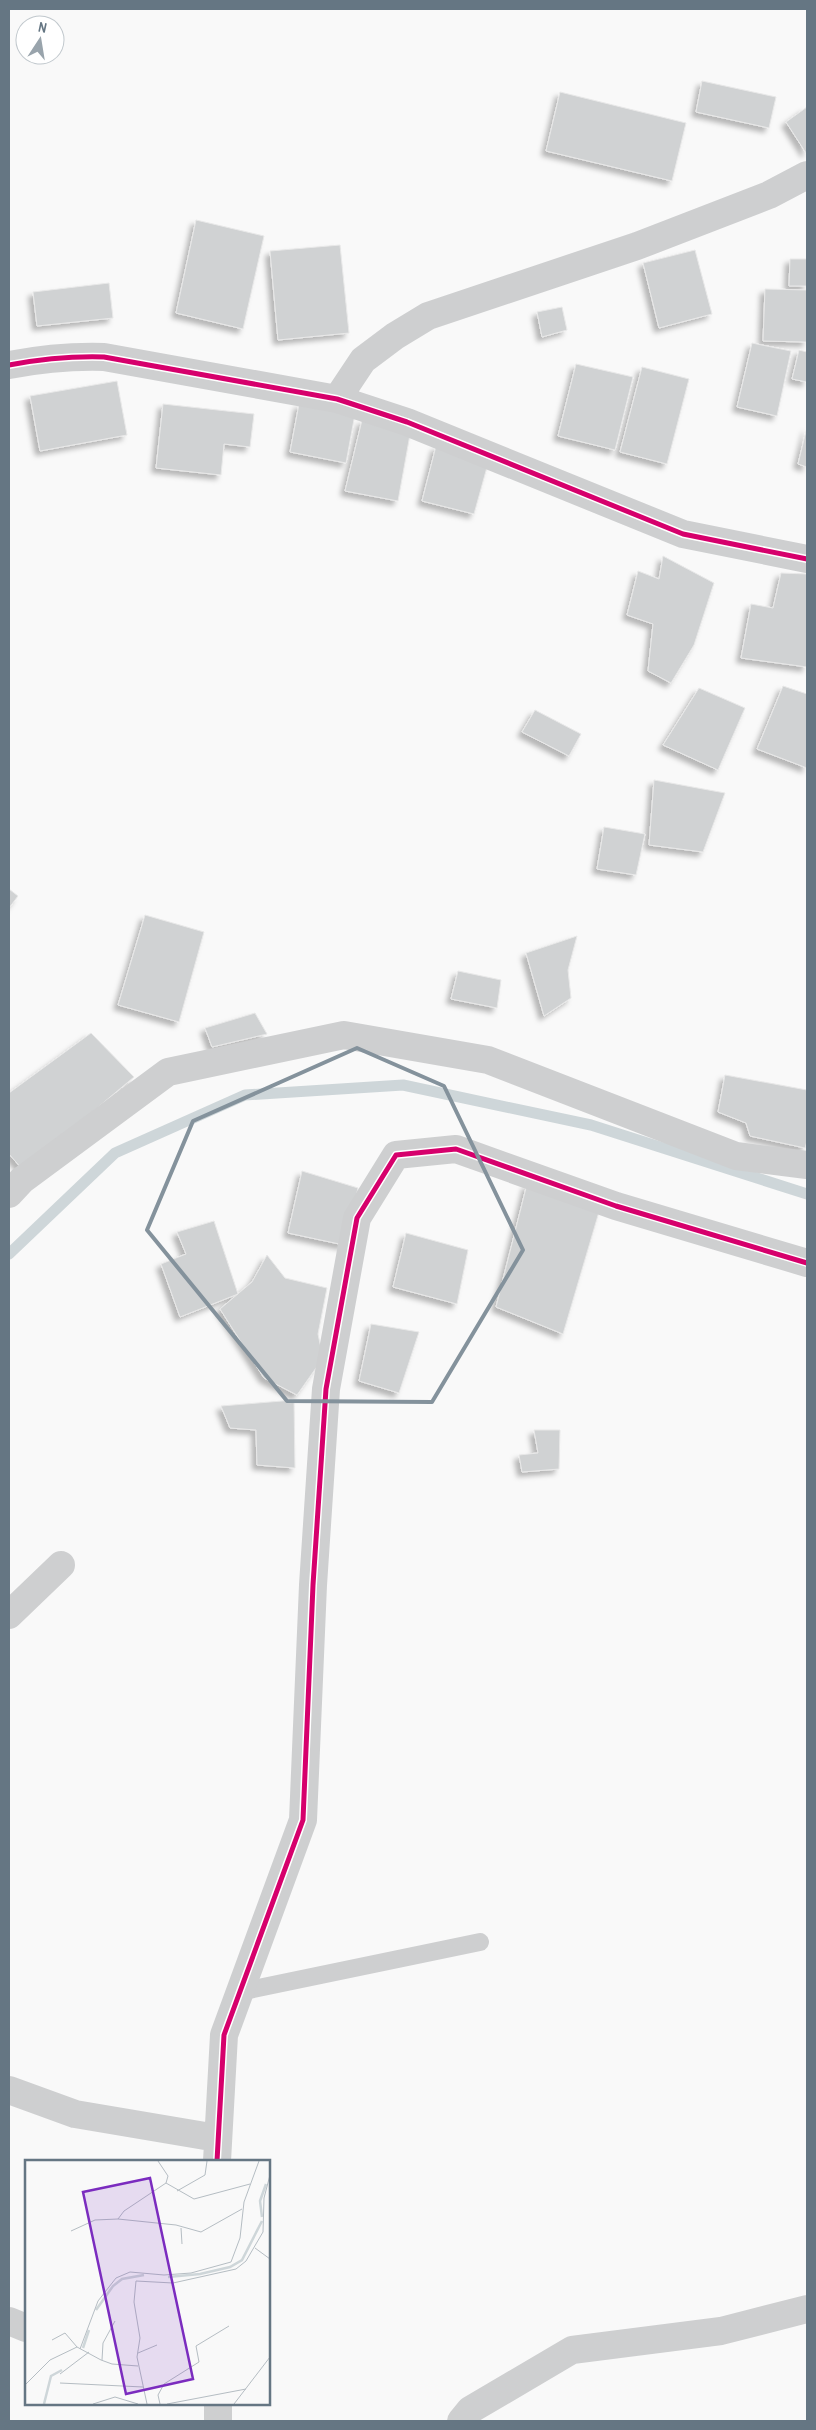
<svg xmlns="http://www.w3.org/2000/svg" width="816" height="2430" viewBox="0 0 816 2430" font-family="'Archivo Narrow',sans-serif">
  <defs>
    <filter id="shadow"><feDropShadow dx="-4.5" dy="4.5" stdDeviation="2.5" flood-color="#0004"/></filter>
  </defs>
  <rect width="100%" height="100%" fill="#f9f9f9"/>
  <g fill="none" stroke-linecap="round" stroke-linejoin="round">
    <path stroke="#ced6d9" stroke-width="11" d="M 9,1254 L 115,1153 L 245,1095 L 403,1085 L 591,1125 L 807,1194"/>
  </g>
  <path fill="#d0d2d3" stroke="#e8e8e8" filter="url(#shadow)" d="M 702,81 L 776,97 L 769,128 L 696,112 Z
    M 560,92 L 686,123 L 672,181 L 546,151 Z
    M 807,107 L 807,152 L 806,153 L 786,122 Z
    M 196,220 L 264,236 L 243,329 L 176,313 Z
    M 340,245 L 349,333 L 278,340 L 270,251 Z
    M 695,250 L 712,314 L 659,328 L 643,263 Z
    M 790,259 L 807,259 L 807,286 L 789,286 Z
    M 109,283 L 113,318 L 37,326 L 33,292 Z
    M 765,289 L 807,290 L 807,342 L 763,341 Z
    M 562,307 L 567,330 L 542,337 L 537,312 Z
    M 752,343 L 791,351 L 777,416 L 737,407 Z
    M 799,350 L 807,352 L 807,382 L 792,379 Z
    M 576,364 L 633,377 L 615,450 L 558,436 Z
    M 642,367 L 689,379 L 667,464 L 620,452 Z
    M 117,381 L 127,435 L 40,451 L 30,396 Z
    M 163,404 L 254,414 L 250,447 L 224,444 L 221,475 L 156,468 Z
    M 299,404 L 355,414 L 346,463 L 290,452 Z
    M 362,420 L 411,429 L 398,501 L 345,491 Z
    M 807,427 L 807,467 L 798,464 Z
    M 436,446 L 489,460 L 474,514 L 422,501 Z
    M 663,556 L 714,583 L 694,645 L 671,683 L 648,671 L 653,624 L 627,615 L 638,571 L 659,579 Z
    M 781,573 L 807,574 L 807,667 L 741,658 L 751,604 L 773,608 Z
    M 783,686 L 807,694 L 807,768 L 757,749 Z
    M 699,688 L 745,708 L 718,770 L 663,745 Z
    M 535,710 L 581,734 L 569,756 L 522,732 Z
    M 654,780 L 725,793 L 703,852 L 649,845 Z
    M 604,827 L 645,834 L 636,875 L 597,869 Z
    M 9,889 L 18,896 L 9,908 Z
    M 145,915 L 204,932 L 179,1022 L 118,1005 Z
    M 577,936 L 568,970 L 571,998 L 544,1016 L 526,953 Z
    M 458,971 L 501,980 L 497,1008 L 451,999 Z
    M 255,1013 L 267,1034 L 212,1047 L 205,1028 Z
    M 91,1033 L 134,1077 L 23,1170 L 9,1154 L 9,1093 Z
    M 725,1075 L 807,1090 L 807,1141 L 805,1148 L 750,1136 L 746,1123 L 718,1112 Z
    M 302,1171 L 358,1188 L 344,1245 L 288,1233 Z
    M 527,1184 L 599,1212 L 563,1334 L 496,1307 Z
    M 214,1221 L 238,1294 L 180,1317 L 161,1264 L 186,1254 L 177,1232 Z
    M 406,1233 L 468,1250 L 457,1304 L 393,1287 Z
    M 267,1255 L 285,1278 L 327,1288 L 318,1334 L 323,1358 L 297,1395 L 264,1378 L 220,1309 L 252,1282 Z
    M 371,1324 L 419,1332 L 399,1393 L 359,1381 Z
    M 294,1400 L 295,1468 L 257,1465 L 256,1430 L 230,1428 L 221,1406 Z
    M 534,1430 L 560,1430 L 559,1469 L 522,1472 L 519,1455 L 538,1453 Z"/>
  <g fill="none" stroke-linecap="round" stroke-linejoin="round">
    <path stroke="#cecfd0" stroke-width="18" d="M 239,1992 L 480,1942"/>
    <path stroke="#cecfd0" stroke-width="28" d="M 9,365 C 41,359 72,356 104,357 L 337,399 L 407,422 L 683,534 L 807,559
      M 337,399 L 363,360 L 395,336 L 428,316 L 637,246 L 769,195 L 807,175
      M 9,1194 L 22,1180 L 168,1072 L 344,1035 L 488,1060 L 736,1156 L 807,1165
      M 9,1615 L 61,1565
      M 9,2090 L 75,2114 L 217,2138
      M 217,2161 L 224,2035 L 303,1820 L 313,1585 L 326,1389 L 357,1218 L 396,1155 L 456,1149 L 616,1206 L 807,1263
      M 9,2321 L 26,2328
      M 218,2404 L 218,2421
      M 461,2421 L 470,2410 L 572,2350 L 721,2331 L 807,2309"/>
    <defs>
      <path id="cycleway" d="M 9,365 C 41,359 72,356 104,357 L 337,399 L 407,422 L 683,534 L 807,559
        M 217,2161 L 224,2035 L 303,1820 L 313,1585 L 326,1389 L 357,1218 L 396,1155 L 456,1149 L 616,1206 L 807,1263"/>
    </defs>
    <use href="#cycleway" stroke="#fff" stroke-width="8"/>
    <use href="#cycleway" stroke="#d6006c" stroke-width="5"/>
  </g>
  <path fill="none" stroke="#84929c" stroke-width="4" stroke-linejoin="round" d="M 357,1048 L 444,1086 L 523,1250 L 432,1402 L 287,1401 L 147,1230 L 193,1121 Z"/>
  <g transform="translate(25 2160)">
    <rect width="245" height="245" fill="#f9f9f9"/>
    <path fill="none" stroke="#ced6d9" stroke-width="2.5" d="M 237,57 L 235,41 L 241,24M 143,117 L 175,114 L 205,107 L 217,100 L 237,61M 71,150 L 88,126 L 97,119 L 119,115M 58,188 L 64,170M 19,244 L 26,216 L 37,210"/>
    <path fill="none" stroke="#b5bdc3" stroke-width="1" d="M 133,1 L 143,16 L 141,23M 141,23 L 169,39 L 225,24M 152,31 L 180,15 L 182,1M 93,59 L 99,51 L 141,23M 156,68 L 157,84M 46,71 L 70,60 L 93,59 L 151,65 L 176,72 L 217,49M 230,88 L 245,99M 27,180 L 40,173 L 52,187 L 76,200 L 87,204 L 113,206M 55,189 L 73,141 L 91,118 L 105,112 L 139,115 L 166,113 L 206,102 L 215,78 L 219,42 L 234,1M 113,193 L 132,185M 77,200 L 78,183 L 90,161M 35,214 L 64,192M 35,223 L 118,227M 0,225 L 25,200 L 52,187M 68,244 L 90,237 L 113,244M 122,244 L 112,197 L 115,178 L 109,142 L 111,121 L 148,123 L 211,109 L 221,101 L 238,72 L 239,38 L 245,15M 135,244 L 133,235 L 139,224 L 174,202 L 171,186 L 204,166M 142,244 L 221,229M 209,244 L 245,197"/>
    <path fill="#7b2cbf" fill-opacity="0.15" stroke="#7b2cbf" stroke-width="2.5" d="M 125,18 L 168,219 L 101,234 L 58,32 Z"/>
    <rect width="245" height="245" fill="none" stroke="#657683" stroke-width="2.5"/>
  </g>
  <rect width="816" height="2430" fill="none" stroke="#657683" stroke-width="20"/>
  <g transform="translate(40 40) rotate(12)"><circle r="24" fill="#ffffff" stroke="#c1c8cd"/>
  <path d="M0-4L9 19L0 12L-9 19Z" fill="#99a4ac"/>
  <text y="-8" font-size="14" font-weight="bold" text-anchor="middle" fill="#657683">N</text>
  </g>
</svg>
